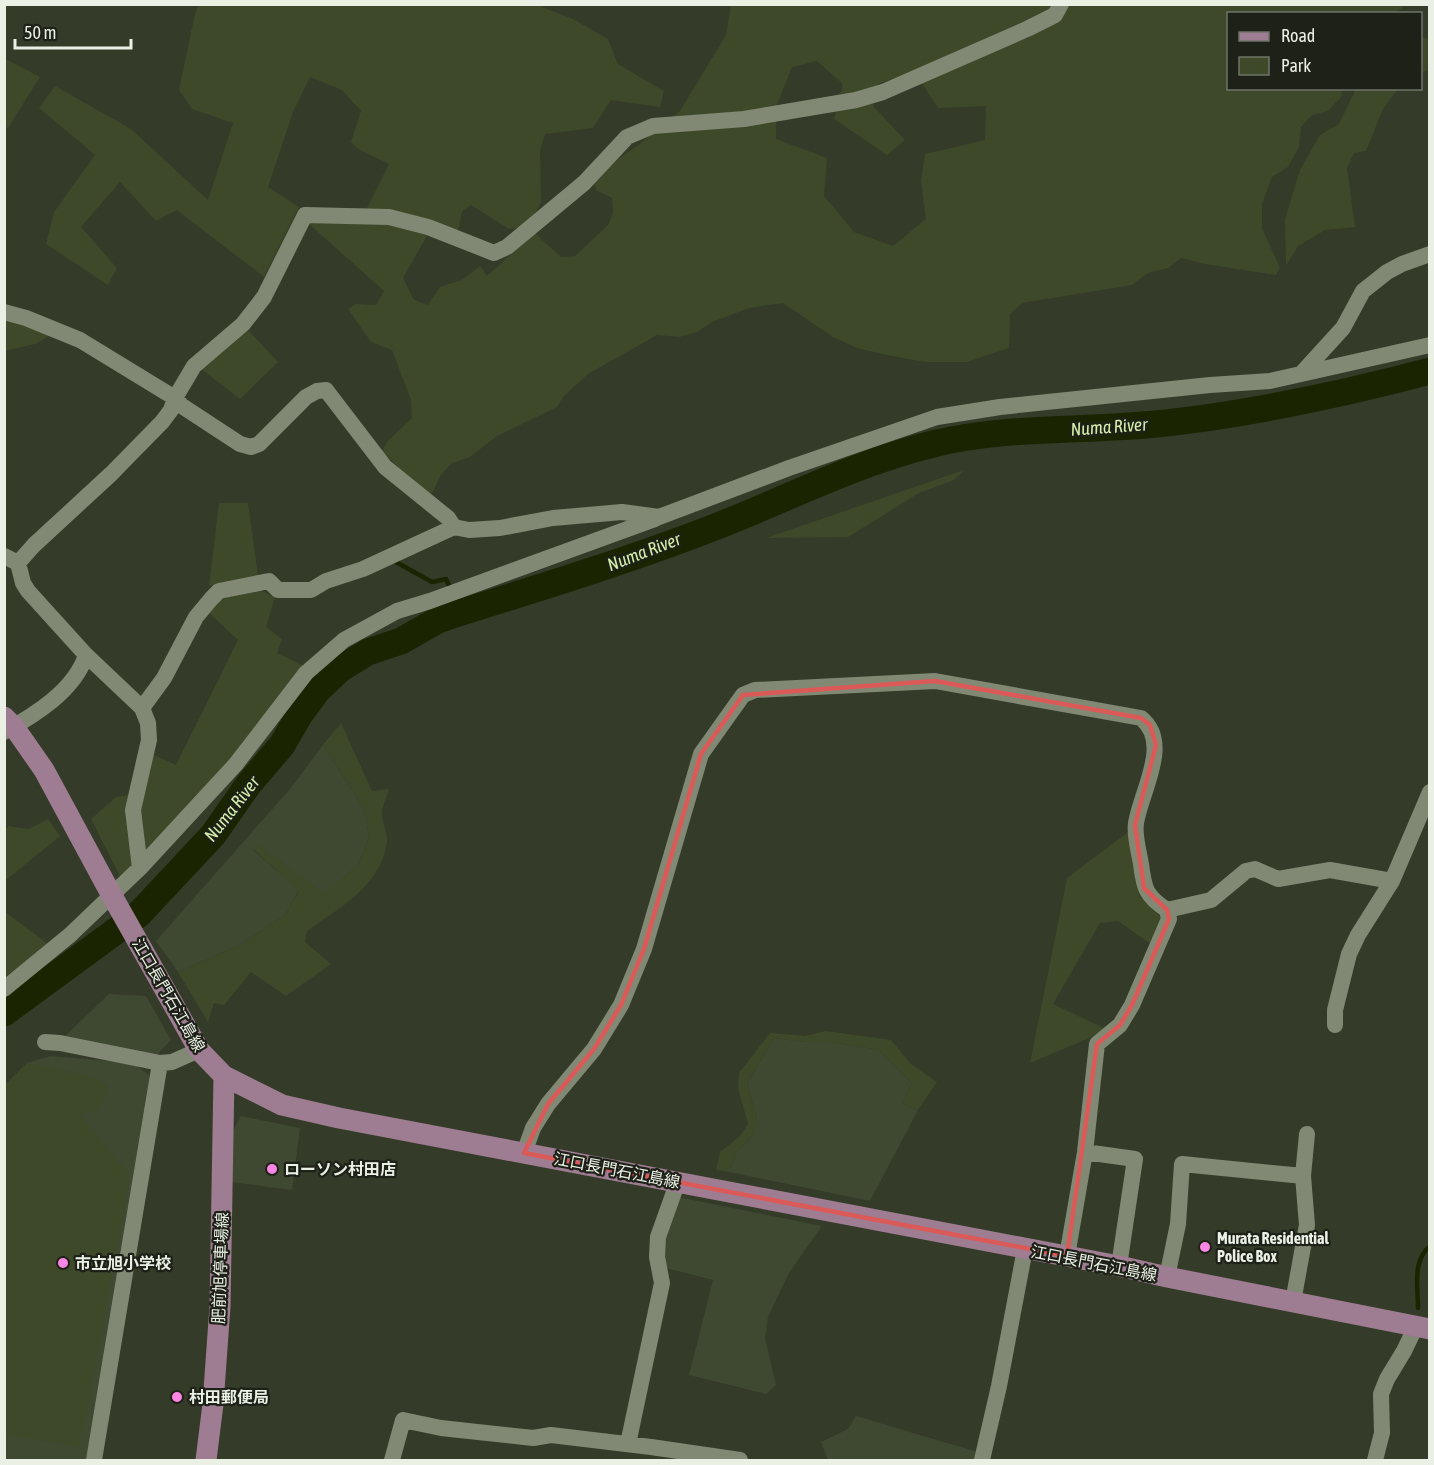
<svg xmlns="http://www.w3.org/2000/svg" width="1434" height="1465" viewBox="0 0 1434 1465" font-family="'Asap Condensed','Noto Sans JP',sans-serif">
  <rect width="100%" height="100%" fill="#343b29"/>
  <path fill="#3f4831" d="M 323,745 L 365,810 L 369,838 L 358,865 L 324,895 L 252,849 L 299,890 L 285,915 L 240,945 L 178,972 L 156,941 L 290,789 Z
    M 109,994 L 146,996 L 171,1040 L 155,1057 L 64,1037 Z
    M 774,1038 L 806,1042 L 833,1042 L 879,1050 L 912,1083 L 902,1103 L 918,1110 L 870,1201 L 729,1172 L 737,1151 L 753,1136 L 757,1119 L 747,1083 Z
    M 50,1056 L 133,1063 L 149,1075 L 150,1087 L 86,1460 L 5,1460 L 5,1085 L 27,1063 Z
    M 241,1116 L 300,1128 L 292,1190 L 232,1182 L 233,1131 Z
    M 678,1197 L 822,1226 L 789,1273 L 768,1317 L 765,1338 L 776,1385 L 766,1394 L 689,1375 L 713,1280 L 666,1268 L 661,1252 Z
    M 856,1416 L 981,1453 L 980,1460 L 828,1460 L 821,1442 L 848,1429 Z"/>
  <path fill="#3e4929" fill-rule="evenodd" d="M 198,5 L 543,5 L 542,7 L 573,19 L 608,39 L 618,64 L 664,91 L 660,107 L 611,100 L 593,128 L 545,134 L 540,150 L 541,202 L 528,226 L 509,229 L 471,205 L 462,211 L 458,231 L 405,214 L 427,236 L 403,278 L 414,300 L 428,305 L 440,287 L 462,280 L 480,266 L 487,276 L 535,233 L 561,257 L 575,256 L 608,225 L 613,213 L 612,198 L 596,190 L 594,182 L 608,166 L 640,144 L 680,111 L 726,35 L 731,5 L 1405,5 L 1401,9 L 1393,13 L 1228,14 L 1228,88 L 1341,89 L 1342,96 L 1328,111 L 1312,115 L 1301,127 L 1299,147 L 1288,167 L 1272,177 L 1262,204 L 1262,228 L 1280,268 L 1276,275 L 1205,264 L 1181,258 L 1168,268 L 1148,273 L 1132,285 L 1022,303 L 1010,314 L 1009,348 L 967,362 L 925,362 L 887,355 L 857,348 L 833,337 L 783,303 L 749,308 L 712,322 L 697,332 L 679,337 L 657,335 L 588,374 L 563,397 L 557,407 L 497,436 L 470,457 L 452,463 L 440,476 L 433,492 L 427,496 L 382,451 L 387,442 L 412,418 L 411,400 L 392,350 L 371,342 L 348,309 L 356,304 L 376,305 L 384,291 L 307,222 L 360,222 L 389,164 L 358,149 L 351,142 L 361,111 L 342,90 L 310,77 L 293,112 L 268,187 L 299,207 L 264,277 L 177,210 L 156,221 L 120,182 L 81,227 L 117,268 L 108,285 L 46,244 L 54,212 L 95,155 L 39,108 L 55,86 L 131,129 L 208,200 L 233,123 L 192,109 L 179,90 L 194,18 ZM 817,61 L 843,84 L 834,119 L 887,155 L 905,140 L 873,106 L 878,84 L 914,71 L 938,108 L 986,106 L 985,140 L 925,154 L 921,181 L 926,219 L 893,246 L 854,232 L 824,196 L 827,158 L 776,139 L 776,107 L 792,67 Z
    M 1421,37 L 1429,39 L 1430,69 L 1421,73 Z
    M 4,58 L 40,77 L 8,128 L 4,127 Z
    M 1356,89 L 1398,89 L 1383,109 L 1366,151 L 1354,153 L 1347,168 L 1355,227 L 1325,230 L 1298,246 L 1286,266 L 1285,219 L 1300,170 L 1320,135 L 1339,124 Z
    M 4,319 L 53,334 L 35,344 L 5,351 Z
    M 246,328 L 278,362 L 240,399 L 200,368 Z
    M 964,470 L 954,480 L 919,493 L 848,537 L 766,538 Z
    M 219,503 L 248,503 L 258,576 L 209,586 Z
    M 259,590 L 275,597 L 266,627 L 282,639 L 277,653 L 304,666 L 235,758 L 144,853 L 138,810 L 152,754 L 176,765 L 238,640 L 207,611 L 228,596 Z
    M 341,723 L 372,791 L 389,789 C 387,797 381,807 382,815 C 383,825 388,834 387,843 C 380,887 339,908 307,931 L 305,942 L 331,964 L 286,996 L 251,972 L 224,1005 L 214,1003 L 208,1022 L 178,972 L 240,945 L 285,915 L 299,891 L 252,848 L 258,844 L 324,894 L 358,865 L 369,838 L 365,810 L 323,745 Z
    M 128,795 L 132,866 L 121,878 L 91,819 L 116,797 Z
    M 48,819 L 60,836 L 5,881 L 5,831 L 8,826 L 29,829 Z
    M 1128,832 L 1139,896 L 1162,918 L 1152,945 L 1118,921 L 1100,923 L 1053,1004 L 1108,1030 L 1030,1063 L 1067,878 Z
    M 4,911 L 48,944 L 4,978 Z
    M 826,1031 L 891,1040 L 911,1064 L 937,1082 L 918,1110 L 902,1103 L 912,1083 L 879,1050 L 833,1042 L 806,1042 L 774,1038 L 747,1083 L 757,1119 L 753,1136 L 737,1151 L 729,1172 L 716,1170 L 720,1152 L 740,1136 L 748,1124 L 738,1088 L 739,1073 L 770,1033 L 805,1036 Z
    M 27,1063 L 90,1076 L 109,1087 L 99,1109 L 80,1115 L 130,1175 L 80,1447 L 5,1434 L 5,1085 Z"/>
  <g fill="none" stroke-linecap="round" stroke-linejoin="round">
    <path stroke="#1a2500" stroke-width="4.5" d="M 396,562 L 432,582 L 446,579 L 449,586
      M 1418,1308 C 1418,1286 1412,1261 1430,1246"/>
    <path stroke="#1a2500" stroke-width="27" d="M 4,1013 L 139,914 L 213,835 L 248,785 L 282,745 L 300,714 L 318,690 L 340,669 L 368,652 L 401,641 L 438,620 L 455,614 C 542,587 630,560 715,527 C 787,499 858,462 933,444 C 1009,425 1088,432 1166,423 C 1255,413 1343,394 1430,371"/>
    <path stroke="#818975" stroke-width="16" d="M 4,312 L 26,318 L 80,340 L 175,398 L 182,406 L 240,444 L 251,447 L 259,444 L 306,397 L 317,391 L 326,390 L 385,467 L 448,518 L 454,527
      M 1301,374 L 1343,328 L 1363,291 L 1387,272 L 1402,264 L 1430,254
      M 4,556 L 18,563
      M 86,655 L 142,708 L 148,723 L 149,740 L 133,810 L 140,868
      M 142,708 L 164,678 L 196,617 L 211,599 L 219,591 L 269,581 L 278,590 L 311,590 L 326,581 L 363,569 L 454,527 L 469,530 L 500,528 L 553,518 L 622,512 L 659,517 L 789,468 L 937,417 L 1000,407 L 1210,385 L 1270,381 L 1430,345
      M 4,732 C 35,715 75,690 86,655 L 28,591 L 23,583 L 18,563 L 34,545 L 111,474 L 162,422 L 171,410 L 175,398 L 194,366 L 243,324 L 264,297 L 305,215 L 389,217 L 428,227 L 494,253 L 507,247 L 584,183 L 627,137 L 653,126 L 744,119 L 856,100 L 883,92 L 1027,29 L 1055,15 L 1061,4
      M 1167,910 L 1211,900 L 1246,871 L 1255,869 L 1278,879 L 1330,870 L 1392,881
      M 4,989 L 70,935 L 140,868 L 236,764 L 306,673 L 344,640 L 397,611 L 430,601 L 655,519
      M 1335,1025 L 1335,1010 L 1349,954 L 1358,935 L 1392,881 L 1430,792
      M 45,1042 L 60,1043 L 160,1063 L 172,1062 L 199,1050
      M 1085,1152 L 1135,1159 L 1119,1266
      M 524,1153 L 533,1128 L 548,1104 L 594,1049 L 621,1005 L 644,949 L 701,754 L 743,695 L 755,690 L 935,681 L 1141,718 C 1172,743 1141,791 1136,823 C 1134,835 1139,852 1141,864 C 1144,889 1146,896 1167,910 L 1169,919 L 1132,1005 L 1120,1025 L 1097,1044 L 1085,1152 L 1067,1256
      M 1167,1277 L 1178,1224 L 1182,1164 L 1303,1176
      M 1293,1302 L 1307,1225 L 1303,1176 L 1307,1134
      M 628,1444 L 662,1283 L 657,1257 L 658,1237 L 678,1181
      M 94,1460 L 160,1063
      M 392,1460 L 403,1420 L 441,1428 L 533,1438 L 551,1435 L 651,1447 L 740,1460
      M 982,1460 L 999,1386 L 1025,1249
      M 1375,1460 L 1382,1433 L 1381,1394 L 1387,1379 L 1404,1351 L 1416,1326"/>
    <path stroke="#9e7c91" stroke-width="21" d="M 4,717 L 14,727 L 44,770 L 111,894 L 199,1050 L 224,1076 L 282,1105 L 339,1118 L 1119,1266 L 1167,1277 L 1430,1329
      M 206,1460 L 213,1404 L 220,1306 L 224,1076"/>
  </g>
  <path fill="none" stroke="#db5a57" stroke-width="4.5" stroke-linejoin="round" d="M 935,681 L 1141,718 L 1150,725 L 1156,745 L 1135,825 L 1144,888 L 1167,910 L 1169,919 L 1132,1005 L 1120,1025 L 1097,1044 L 1067,1256 L 524,1153 L 548,1104 L 594,1049 L 621,1005 L 644,949 L 701,754 L 743,695 Z"/>
  <g fill="#fc86e4" stroke="#1d2118" stroke-width="2">
    <circle cx="272" cy="1169" r="6"/>
    <circle cx="1205" cy="1247" r="6"/>
    <circle cx="63" cy="1263" r="6"/>
    <circle cx="177" cy="1397" r="6"/>
  </g>
  <g text-anchor="middle" stroke-width="4.5" stroke-linejoin="round" paint-order="stroke">
    <g font-size="16" fill="#ebf0e5" stroke="#1d2118">
      <text transform="translate(169 995) rotate(60)" y="6">江口長門石江島線</text>
      <text transform="translate(617 1170) rotate(11)" y="6">江口長門石江島線</text>
      <text transform="translate(1094 1263) rotate(11)" y="6">江口長門石江島線</text>
      <text transform="translate(220 1268) rotate(-88)" y="6">肥前旭停車場線</text>
    </g>
    <g font-size="16" font-weight="bold" fill="#ebf0e5" stroke="#1d2118" text-anchor="start">
      <text x="284" y="1175">ローソン村田店</text>
      <text x="1217" y="1244">Murata Residential<tspan x="1217" dy="18">Police Box</tspan></text>
      <text x="75" y="1269">市立旭小学校</text>
      <text x="189" y="1403">村田郵便局</text>
    </g>
    <g font-size="18" font-style="italic" fill="#d5eeaa" stroke="#1d2118">
      <text transform="translate(1109 427) rotate(-4)" y="6">Numa River</text>
      <text transform="translate(644 552) rotate(-21)" y="6">Numa River</text>
      <text transform="translate(232 809) rotate(-52)" y="6">Numa River</text>
    </g>
  </g>
  <rect width="1434" height="1465" fill="none" stroke="#ebf0e5" stroke-width="12"/>
  <rect x="1227" y="12" width="195" height="78" fill="#1d2118" stroke="#6f746a" stroke-width="1.5"/>
  <rect x="1239" y="32" width="30" height="9" fill="#9e7c91" stroke="#6f746a" stroke-width="1.5"/>
  <text x="1281" y="42" font-size="18" fill="#ebf0e5">Road</text>
  <rect x="1239" y="57" width="30" height="18" fill="#3e4929" stroke="#6f746a" stroke-width="1.5"/>
  <text x="1281" y="72" font-size="18" fill="#ebf0e5">Park</text>
  <path d="M15 39v9h116v-9" fill="none" stroke="#ebf0e5" stroke-width="3"/>
  <text x="24" y="39" font-size="18" fill="#ebf0e5" stroke="#1d2118" stroke-width="4.5" paint-order="stroke">50 m</text>
</svg>
